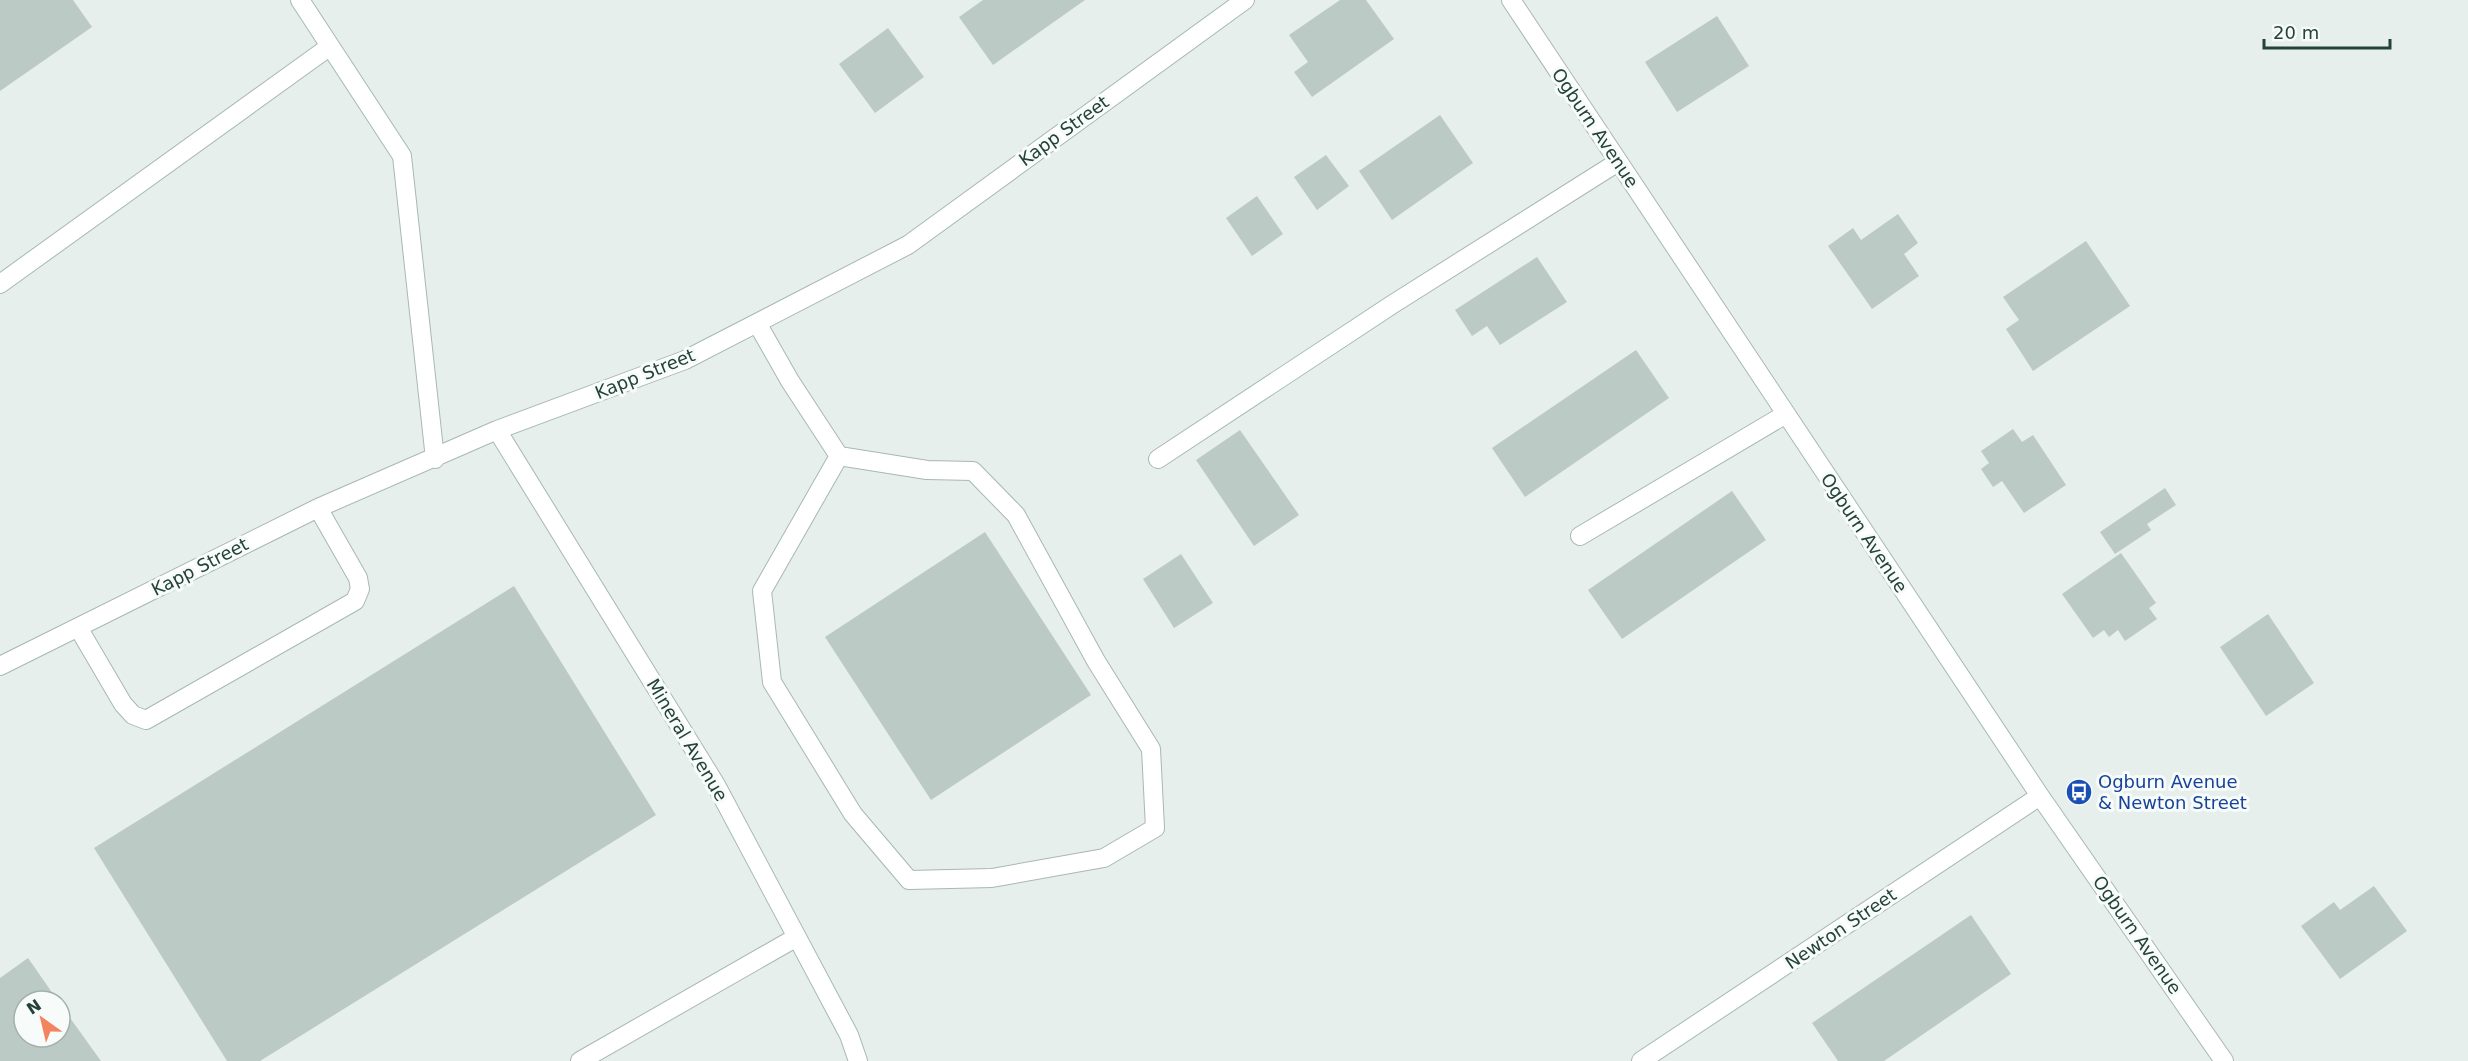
<svg xmlns="http://www.w3.org/2000/svg" width="2468" height="1061" viewBox="0 0 2468 1061" font-family="'DejaVu Sans',sans-serif">
  <rect width="100%" height="100%" fill="#e6efeb"/>
  <path fill="#bbcac4" d="M 0,0 L 73,0 L 92,27 L 0,91 Z
    M 983,0 L 1085,0 L 993,65 L 959,17 Z
    M 1340,0 L 1366,0 L 1394,39 L 1312,97 L 1294,72 L 1308,62 L 1289,35 Z
    M 1717,16 L 1749,66 L 1677,112 L 1645,62 Z
    M 888,28 L 924,77 L 875,113 L 839,64 Z
    M 1440,115 L 1473,163 L 1392,220 L 1359,171 Z
    M 1326,155 L 1349,186 L 1317,210 L 1294,177 Z
    M 1257,196 L 1283,234 L 1252,256 L 1226,218 Z
    M 1898,214 L 1918,243 L 1904,254 L 1919,276 L 1872,309 L 1828,246 L 1853,228 L 1861,240 Z
    M 2086,241 L 2130,306 L 2033,371 L 2006,329 L 2019,320 L 2003,297 Z
    M 1537,257 L 1567,302 L 1500,345 L 1487,326 L 1472,336 L 1455,310 Z
    M 1636,350 L 1669,398 L 1525,497 L 1492,448 Z
    M 2013,429 L 2022,442 L 2033,435 L 2066,485 L 2024,513 L 2002,481 L 1993,487 L 1981,469 L 1989,463 L 1981,451 Z
    M 1240,430 L 1299,515 L 1254,546 L 1196,460 Z
    M 2165,488 L 2176,505 L 2147,524 L 2151,530 L 2115,554 L 2100,532 Z
    M 1732,491 L 1766,540 L 1622,639 L 1588,590 Z
    M 985,532 L 1091,695 L 931,800 L 825,637 Z
    M 2121,553 L 2156,603 L 2149,608 L 2157,619 L 2125,641 L 2118,630 L 2109,637 L 2104,630 L 2093,638 L 2062,594 Z
    M 1181,554 L 1213,603 L 1174,628 L 1143,579 Z
    M 514,586 L 656,815 L 260,1061 L 227,1061 L 94,848 Z
    M 2268,614 L 2314,683 L 2266,716 L 2220,647 Z
    M 2374,886 L 2407,931 L 2340,979 L 2301,926 L 2334,902 L 2340,910 Z
    M 1971,915 L 2011,974 L 1884,1061 L 1838,1061 L 1812,1023 Z
    M 28,958 L 58,1001 L 24,1001 L 24,1037 L 60,1037 L 60,1004 L 101,1061 L 0,1061 L 0,978 Z"/>
  <g fill="none" stroke-linecap="round" stroke-linejoin="round">
    <defs>
      <path id="minor" d="M 300,0 L 402,156 L 435,459
        M 1511,0 L 2040,796 L 2224,1061
        M 0,284 L 329,47
        M 757,323 L 790,381 L 839,456 L 762,591 L 772,682 L 853,814 L 909,880 L 992,878 L 1104,858 L 1155,828 L 1151,749 L 1096,661 L 1016,515 L 973,471 L 927,470 L 839,456
        M 497,430 L 716,785 L 849,1035 L 858,1061
        M 1158,459 L 1393,304 L 1618,162
        M 1580,536 L 1786,414
        M 79,629 L 123,704 L 133,715 L 146,720 L 355,601 L 360,589 L 358,578 L 318,508
        M 0,666 L 318,508 L 497,430 L 685,360 L 908,245 L 1245,0
        M 580,1061 L 797,937
        M 1641,1061 L 2040,796"/>
    </defs>
    <use href="#minor" stroke="#a8b8b2" stroke-width="20"/>
    <use href="#minor" stroke="#fff" stroke-width="18"/>
  </g>
  <defs>
    <symbol id="bus-disc" viewBox="-11 -11 22 22"><circle r="9.5" fill="#1a4fb4" stroke="#f7fbf9"/><path d="M-5-6H5V4H4V6H2V4H-2V6H-4V4H-5ZM-3.5-4V0h7V-4ZM-3.5 1.2v1.5H-2V1.2ZM2 1.2v1.5H3.5V1.2Z" fill="#fff"/></symbol>
  </defs>
  <g fill-rule="evenodd">
    <use href="#bus-disc" x="2064" y="777" width="30" height="30"/>
  </g>
  <g text-anchor="middle" stroke-width="6" stroke-linejoin="round" paint-order="stroke">
    <g font-size="18" fill="#24423a" stroke="#f7fbf9">
      <text transform="translate(1595 128) rotate(56)" y="6">Ogburn Avenue</text>
      <text transform="translate(1064 131) rotate(-36)" y="6">Kapp Street</text>
      <text transform="translate(645 374) rotate(-22)" y="6">Kapp Street</text>
      <text transform="translate(1864 533) rotate(56)" y="6">Ogburn Avenue</text>
      <text transform="translate(200 567) rotate(-27)" y="6">Kapp Street</text>
      <text transform="translate(687 740) rotate(59)" y="6">Mineral Avenue</text>
      <text transform="translate(1841 929) rotate(-34)" y="6">Newton Street</text>
      <text transform="translate(2137 935) rotate(55)" y="6">Ogburn Avenue</text>
    </g>
    <g font-size="18" fill="#164399" stroke="#f7fbf9" text-anchor="start">
      <text x="2098" y="788">Ogburn Avenue<tspan x="2098" dy="21">&amp; Newton Street</tspan></text>
    </g>
  </g>
  <g transform="translate(42 1019) rotate(326)"><circle r="28" fill="#f7fbf9" stroke="#a3b1ad" stroke-width="1.5"/>
  <path d="M0-4.5L10 22L0 15L-10 22Z" fill="#f4845f"/>
  <text y="-9" font-size="16" font-weight="bold" text-anchor="middle" fill="#24423a">N</text>
  </g>
  <path d="M2264 39v9h126v-9" fill="none" stroke="#24423a" stroke-width="3"/>
  <text x="2273" y="39" font-size="18" fill="#24423a" stroke="#f7fbf9" stroke-width="4.5" paint-order="stroke">20 m</text>
</svg>
